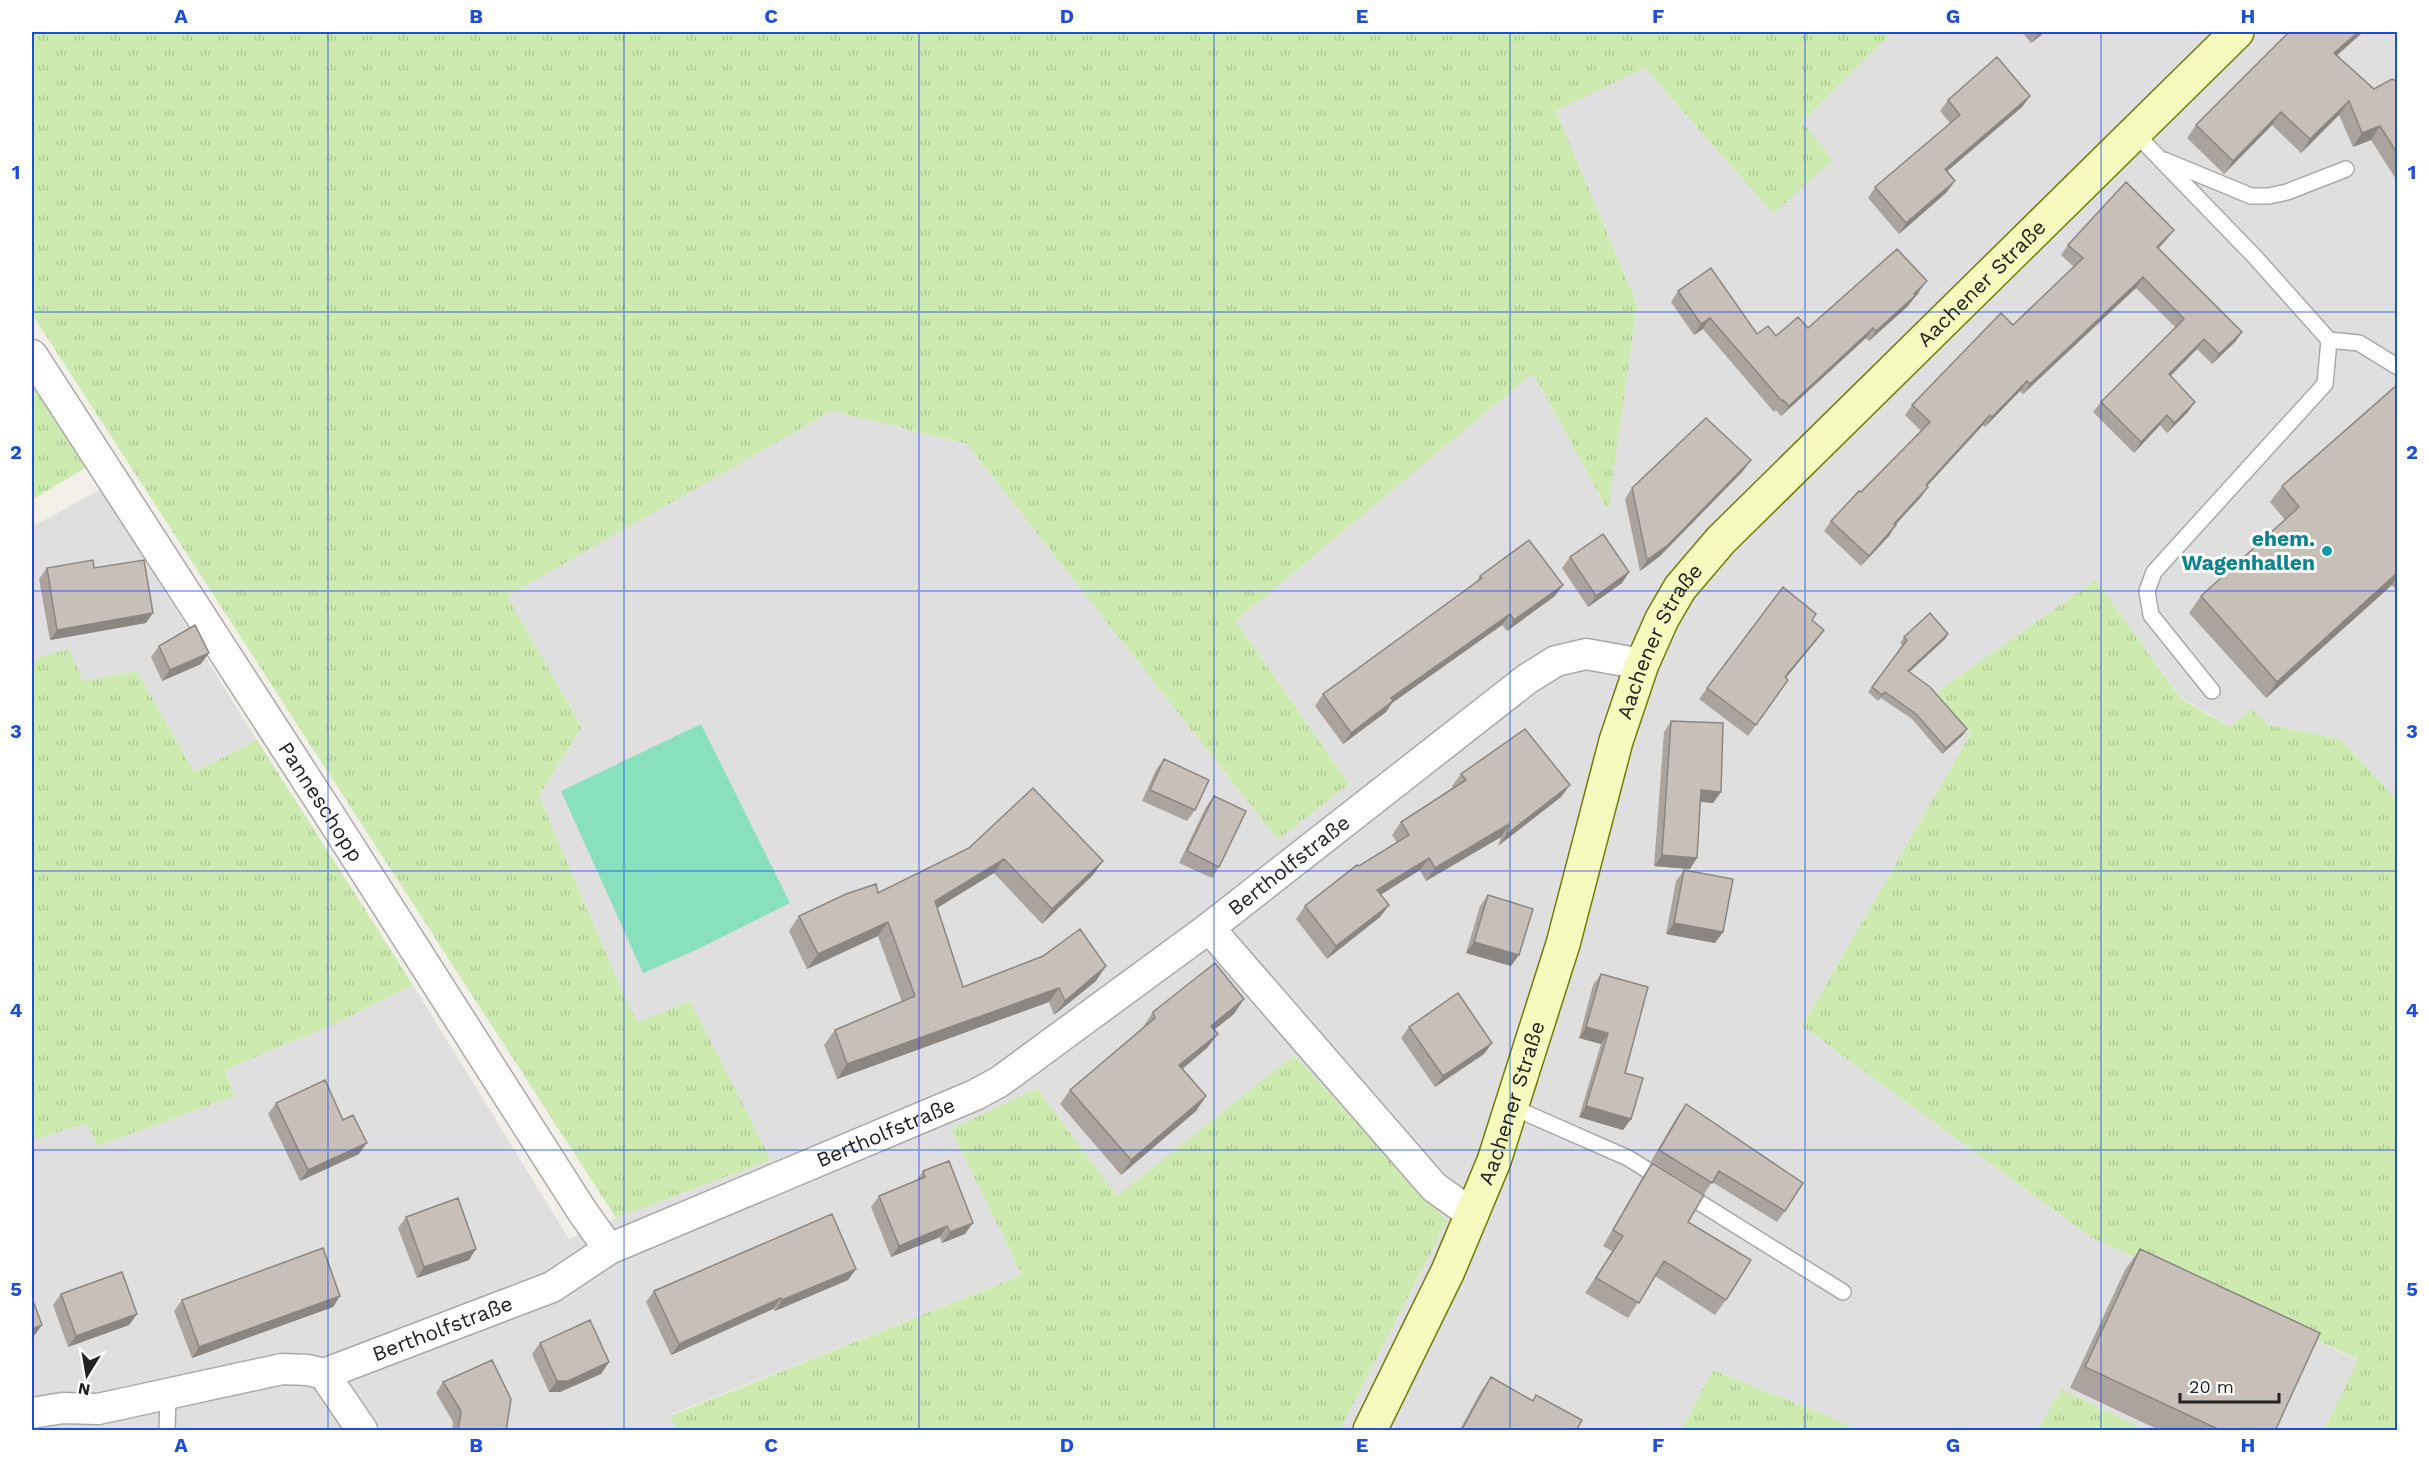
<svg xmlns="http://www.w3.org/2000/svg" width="2429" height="1462" viewBox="0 0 2429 1462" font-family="'Work Sans',sans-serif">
  <defs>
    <pattern id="grass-tufts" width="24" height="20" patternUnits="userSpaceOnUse" patternTransform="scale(1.5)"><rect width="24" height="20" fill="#cdebb0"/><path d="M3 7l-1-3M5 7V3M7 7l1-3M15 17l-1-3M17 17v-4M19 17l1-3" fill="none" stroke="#b0c997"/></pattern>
  </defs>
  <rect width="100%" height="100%" fill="#f2efe9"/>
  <path fill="#e0dfdf" d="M 1893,32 L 2397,32 L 2397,800 L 2340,739 L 2269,725 L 2251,709 L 2231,727 L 2181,698 L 2096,581 L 1934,695 L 1971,733 L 1802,1026 L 2092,1238 L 2358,1360 L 2324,1430 L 2146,1430 L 2061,1389 L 2038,1430 L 1859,1430 L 1816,1411 L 1713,1370 L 1681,1430 L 1340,1430 L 1447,1221 L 1294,1055 L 1117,1197 L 1037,1088 L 951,1129 L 1022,1275 L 670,1415 L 677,1430 L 32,1430 L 32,1140 L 87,1124 L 98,1146 L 235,1096 L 225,1070 L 339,1022 L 413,985 L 569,1239 L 616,1218 L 770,1160 L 690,1001 L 638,1022 L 625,997 L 539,796 L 582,727 L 506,596 L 832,411 L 967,444 L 1278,840 L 1349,784 L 1236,621 L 1533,372 L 1607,510 L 1637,304 L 1556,111 L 1645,68 L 1773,214 L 1802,122 Z
    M 101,489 L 257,740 L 194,772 L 137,671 L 83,681 L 42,656 L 32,664 L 32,527 Z"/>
  <path fill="url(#grass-tufts)" d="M 32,32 L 1893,32 L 1802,122 L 1833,160 L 1773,214 L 1645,68 L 1556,111 L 1637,304 L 1608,511 L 1533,373 L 1236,621 L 1349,784 L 1278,840 L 967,444 L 832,411 L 507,596 L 582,727 L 539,796 L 625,997 L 638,1022 L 690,1001 L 771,1160 L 616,1218 L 32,314 Z
    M 32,386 L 87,467 L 32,500 Z
    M 2096,580 L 2181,699 L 2230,727 L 2251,709 L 2269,725 L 2340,739 L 2397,800 L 2397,1430 L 2324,1430 L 2358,1359 L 2092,1238 L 1802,1026 L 1971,733 L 1934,694 Z
    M 69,649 L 83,681 L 137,671 L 194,772 L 257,740 L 413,985 L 339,1022 L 225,1070 L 235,1096 L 98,1146 L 86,1124 L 32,1140 L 32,664 L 42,656 Z
    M 1294,1055 L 1447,1221 L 1340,1430 L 677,1430 L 670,1416 L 1022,1275 L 951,1129 L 1037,1088 L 1117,1196 Z
    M 1713,1370 L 1816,1411 L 1859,1430 L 1681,1430 Z
    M 2061,1389 L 2146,1430 L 2038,1430 Z"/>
  <path fill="#88e0be" d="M 701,724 L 790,903 L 696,950 L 643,973 L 561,791 Z"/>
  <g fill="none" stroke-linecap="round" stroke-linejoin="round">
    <defs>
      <path id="lane" d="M 2134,132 L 2255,257 L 2329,340 L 2359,343 L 2398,367
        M 2164,160 L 2251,196 L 2269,196 L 2287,192 L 2346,169
        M 2212,691 L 2151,615 L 2147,591 L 2154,572 L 2325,384 L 2329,340
        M 1512,1107 L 1628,1158 L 1843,1292
        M 167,1430 L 168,1394"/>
      <g id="street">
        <path id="s1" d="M 32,355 L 330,816 L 582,1211 L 609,1249"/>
        <path d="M 1209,928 L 1434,1187 L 1473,1215"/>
        <path d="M 324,1374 L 362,1430"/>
        <path id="s2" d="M 32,1413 L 63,1408 L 98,1409 L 282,1369 L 308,1370 L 324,1374 L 552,1287 L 609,1249 L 975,1095 L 999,1082 L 1209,928 L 1527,679 L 1556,661 L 1586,654 L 1642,664"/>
      </g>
      <g id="secondary">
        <path id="s3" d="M 1370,1430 L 1448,1271 L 1494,1161 L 1563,944 L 1616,741 L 1642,664 L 1662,619 L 1680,588 L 1721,540 L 2237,32"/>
      </g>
    </defs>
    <use href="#lane" stroke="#a9a9a9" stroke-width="18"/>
    <use href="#street" stroke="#a9a9a9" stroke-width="33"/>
    <use href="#secondary" stroke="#707d05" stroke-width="36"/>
    <use href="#lane" stroke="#fff" stroke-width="15"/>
    <use href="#street" stroke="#fff" stroke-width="30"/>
    <use href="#secondary" stroke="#f7fabf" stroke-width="33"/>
  </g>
  <path fill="#aba49e" d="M 2022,32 L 2045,32 L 2031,43 Z
    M 2289,32 L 2363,32 L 2336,56 L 2374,89 L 2397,81 L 2397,181 L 2371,140 L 2353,147 L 2339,115 L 2301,153 L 2272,125 L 2224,174 L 2187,138 L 2196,125 Z
    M 2030,96 L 2022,107 L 1947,171 L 1947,192 L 1899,234 L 1868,198 L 1875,187 L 1950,123 L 1940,111 L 1948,100 Z
    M 2174,230 L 2166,240 L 2158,249 L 2242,332 L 2235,342 L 2212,364 L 2197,349 L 2171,376 L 2188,412 L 2167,433 L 2160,425 L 2134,453 L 2093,412 L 2101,402 L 2176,328 L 2136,288 L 2023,394 L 2020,391 L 1985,427 L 1983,425 L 1927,486 L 1921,497 L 1895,525 L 1889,536 L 1861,566 L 1824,531 L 1831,521 L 1921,431 L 1905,415 L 1912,405 L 2013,325 L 2074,267 L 2061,255 L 2068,245 Z
    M 1678,291 L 1757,334 L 1776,336 L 1808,328 L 1920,292 L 1914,298 L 1908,306 L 1869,341 L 1866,338 L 1781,416 L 1776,410 L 1774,412 L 1703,329 L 1694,335 L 1671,302 Z
    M 2397,385 L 2397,591 L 2392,585 L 2266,698 L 2189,613 L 2201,596 L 2285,520 L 2270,502 L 2282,486 Z
    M 1743,471 L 1660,556 L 1640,571 L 1625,499 L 1632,488 Z
    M 1570,557 L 1629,572 L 1622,583 L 1588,607 L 1562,568 Z
    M 47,568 L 94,568 L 146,623 L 50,640 L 39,579 Z
    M 1480,576 L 1555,596 L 1507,631 L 1502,625 L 1392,703 L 1386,712 L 1343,744 L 1315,706 L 1323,694 L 1475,583 Z
    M 1812,620 L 1824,630 L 1816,641 L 1786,678 L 1788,680 L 1748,736 L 1699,699 L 1707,688 Z
    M 1948,634 L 1945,639 L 1909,672 L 1963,735 L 1942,754 L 1912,719 L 1881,698 L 1878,701 L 1868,692 L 1903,645 L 1900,643 L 1904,637 Z
    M 159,646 L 201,664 L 162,681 L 151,657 Z
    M 1671,721 L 1721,792 L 1713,803 L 1701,802 L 1690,869 L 1654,866 L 1664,732 Z
    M 1164,759 L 1195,810 L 1187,821 L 1142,801 L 1156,770 Z
    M 1461,774 L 1561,797 L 1498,846 L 1501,837 L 1426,881 L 1420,870 L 1381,895 L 1389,905 L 1380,917 L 1327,959 L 1296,919 L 1305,906 L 1359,866 L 1397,843 L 1392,835 L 1401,822 L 1453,788 L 1452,786 Z
    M 1214,796 L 1219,867 L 1212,878 L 1179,863 L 1206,807 Z
    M 969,848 L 1103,861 L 1092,876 L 1042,924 L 994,873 L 937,908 L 963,987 L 1096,981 L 1054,1015 L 1049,1002 L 837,1079 L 824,1045 L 835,1030 L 902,1002 L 878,936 L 807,969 L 789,931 L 799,916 L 878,893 Z
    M 1684,870 L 1723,932 L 1715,943 L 1666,934 L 1676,881 Z
    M 1488,895 L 1511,966 L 1466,953 L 1480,906 Z
    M 1601,974 L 1625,1073 L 1631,1119 L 1623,1130 L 1579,1117 L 1601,1044 L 1579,1038 L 1593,985 Z
    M 1153,1012 L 1234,1014 L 1214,1030 L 1207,1048 L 1183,1069 L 1206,1096 L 1196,1111 L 1121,1175 L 1060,1104 L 1070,1090 L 1143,1027 Z
    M 1409,1027 L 1492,1043 L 1484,1054 L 1435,1087 L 1401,1038 Z
    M 276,1103 L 343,1120 L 359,1154 L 300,1181 L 268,1114 Z
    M 1686,1104 L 1785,1211 L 1777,1222 L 1712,1182 L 1704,1194 L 1651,1161 L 1678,1115 Z
    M 1652,1163 L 1688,1222 L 1726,1300 L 1715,1315 L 1655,1276 L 1628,1318 L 1585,1293 L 1612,1251 L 1603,1246 L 1642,1178 Z
    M 923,1171 L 965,1234 L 942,1243 L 940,1237 L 891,1257 L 871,1207 L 879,1196 L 916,1181 Z
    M 406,1217 L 469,1260 L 417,1278 L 398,1228 Z
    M 2140,1249 L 2275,1431 L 2161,1431 L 2070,1388 L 2125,1270 Z
    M 856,1269 L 848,1280 L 775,1311 L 773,1309 L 671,1355 L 646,1302 L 654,1291 Z
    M 61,1294 L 137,1314 L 129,1325 L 68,1347 L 53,1305 Z
    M 340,1296 L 333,1307 L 192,1358 L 174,1311 L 182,1300 Z
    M 540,1343 L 609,1362 L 601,1374 L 560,1392 L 549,1392 L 532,1354 Z
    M 1491,1377 L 1532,1401 L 1536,1395 L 1576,1431 L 1459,1431 L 1481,1391 Z
    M 443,1382 L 506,1431 L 452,1431 L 453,1422 L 436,1393 Z"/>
  <path fill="#8b8681" d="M 2040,32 L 2045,32 L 2031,43 Z
    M 2358,32 L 2363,32 L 2324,67 L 2334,53 Z
    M 2030,96 L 2022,107 L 1937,180 L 1945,169 Z
    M 2349,101 L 2339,115 L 2301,153 L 2310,139 Z
    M 2281,112 L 2272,125 L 2224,174 L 2233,161 Z
    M 2380,126 L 2371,140 L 2353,147 L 2362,133 Z
    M 1955,181 L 1947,192 L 1899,234 L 1906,223 Z
    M 2174,230 L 2166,240 L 2150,257 L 2157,247 Z
    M 2143,277 L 2136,288 L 2023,394 L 2030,384 Z
    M 1927,281 L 1908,306 L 1869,341 L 1876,331 Z
    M 1710,318 L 1703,329 L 1694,335 L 1701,324 Z
    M 1873,328 L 1866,338 L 1781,416 L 1789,406 Z
    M 2242,332 L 2235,342 L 2212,364 L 2219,354 Z
    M 2204,339 L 2197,349 L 2162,384 L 2169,374 Z
    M 2027,381 L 2020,391 L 1985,427 L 1992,417 Z
    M 2195,402 L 2188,412 L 2167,433 L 2174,423 Z
    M 1990,415 L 1983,425 L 1919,495 L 1926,485 Z
    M 2167,415 L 2160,425 L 2134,453 L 2141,442 Z
    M 1751,460 L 1743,471 L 1660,556 L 1640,571 L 1647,560 Z
    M 1928,487 L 1921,497 L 1887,534 L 1894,524 Z
    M 1896,525 L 1889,536 L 1861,566 L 1869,556 Z
    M 1629,572 L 1622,583 L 1588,607 L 1596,596 Z
    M 2397,573 L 2397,576 L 2392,585 L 2266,698 L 2277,682 Z
    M 1563,585 L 1555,596 L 1507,631 L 1514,620 Z
    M 153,613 L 146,623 L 50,640 L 57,630 Z
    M 1510,614 L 1502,625 L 1392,703 L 1386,712 L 1343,744 L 1351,733 L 1391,698 Z
    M 1824,630 L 1816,641 L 1777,688 L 1785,677 Z
    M 1948,634 L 1945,639 L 1904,677 L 1908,671 Z
    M 209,653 L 201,664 L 162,681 L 170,670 Z
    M 1967,729 L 1963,735 L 1942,754 L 1946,748 Z
    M 1570,785 L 1561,797 L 1498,846 L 1507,834 Z
    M 1701,790 L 1721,792 L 1713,803 L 1694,801 Z
    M 1509,824 L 1501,837 L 1426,881 L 1435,868 Z
    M 1662,855 L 1697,858 L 1690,869 L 1654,866 Z
    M 1429,858 L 1420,870 L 1368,902 L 1377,890 Z
    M 1004,859 L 994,873 L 924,916 L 935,901 Z
    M 1103,861 L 1092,876 L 1042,924 L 1052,909 Z
    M 1389,905 L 1380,917 L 1327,959 L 1336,946 Z
    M 888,922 L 878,936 L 807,969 L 818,954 Z
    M 1674,923 L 1723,932 L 1715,943 L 1666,934 Z
    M 1474,942 L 1519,955 L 1511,966 L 1466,953 Z
    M 1106,966 L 1096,981 L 1054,1015 L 1065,1001 Z
    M 1059,988 L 1049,1002 L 837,1079 L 847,1064 Z
    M 1244,999 L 1234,1014 L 1201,1040 L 1211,1026 Z
    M 1586,1027 L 1608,1033 L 1601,1044 L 1579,1038 Z
    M 1218,1034 L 1207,1048 L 1169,1079 L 1179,1065 Z
    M 1492,1043 L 1484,1054 L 1435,1087 L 1443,1076 Z
    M 1206,1096 L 1196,1111 L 1121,1175 L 1131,1160 Z
    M 1586,1106 L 1631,1119 L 1623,1130 L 1579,1117 Z
    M 367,1143 L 359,1154 L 300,1181 L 308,1170 Z
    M 973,1223 L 965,1234 L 942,1243 L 950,1232 Z
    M 947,1226 L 940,1237 L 891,1257 L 899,1246 Z
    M 476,1249 L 469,1260 L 417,1278 L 424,1267 Z
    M 856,1269 L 848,1280 L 775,1311 L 782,1300 Z
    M 340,1296 L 333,1307 L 192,1358 L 199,1347 Z
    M 781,1298 L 773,1309 L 671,1355 L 679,1344 Z
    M 137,1314 L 129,1325 L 68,1347 L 76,1336 Z
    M 42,1325 L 34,1336 L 32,1337 L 32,1329 Z
    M 609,1362 L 601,1374 L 560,1392 L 549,1392 L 557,1381 Z"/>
  <path fill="#c7bfb8" stroke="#8b8681" stroke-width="1.5" d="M 2289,32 L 2358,32 L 2334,53 L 2374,89 L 2392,79 L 2397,81 L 2397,153 L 2380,126 L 2362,133 L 2349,101 L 2310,139 L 2281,112 L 2233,161 L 2196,125 Z
    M 1997,57 L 2030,96 L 1945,169 L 1955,181 L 1906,223 L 1875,187 L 1960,115 L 1948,100 Z
    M 2126,182 L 2174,230 L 2157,247 L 2242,332 L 2219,354 L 2204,339 L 2169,374 L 2195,402 L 2174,423 L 2167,415 L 2141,442 L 2101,402 L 2184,319 L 2143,277 L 2030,384 L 2027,381 L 1992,417 L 1990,415 L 1926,485 L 1928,487 L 1894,524 L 1896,525 L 1869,556 L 1831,521 L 1859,491 L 1861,492 L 1930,422 L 1912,405 L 2001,313 L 2013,325 L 2083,258 L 2068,245 Z
    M 1897,249 L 1927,281 L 1914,294 L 1916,295 L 1876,331 L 1873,328 L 1789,406 L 1783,400 L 1782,401 L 1710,318 L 1701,324 L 1678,291 L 1711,268 L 1757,334 L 1768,326 L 1776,336 L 1798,317 L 1808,328 Z
    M 2397,385 L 2397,573 L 2277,682 L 2201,596 L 2299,507 L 2282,486 Z
    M 1706,418 L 1751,460 L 1668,545 L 1647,560 L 1632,488 Z
    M 1603,534 L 1629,572 L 1596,596 L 1570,557 Z
    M 1529,540 L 1563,585 L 1514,620 L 1510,614 L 1391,698 L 1393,701 L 1351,733 L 1323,694 L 1482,578 L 1480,576 Z
    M 93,560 L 94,568 L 144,560 L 153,613 L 57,630 L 47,568 Z
    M 1783,587 L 1816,614 L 1812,620 L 1824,630 L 1785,677 L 1788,680 L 1756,725 L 1707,688 Z
    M 1930,613 L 1948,634 L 1908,671 L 1930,687 L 1967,729 L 1946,748 L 1916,714 L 1885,692 L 1882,695 L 1872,687 L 1907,640 L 1904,637 Z
    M 195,625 L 209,653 L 170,670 L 159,646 Z
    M 1671,721 L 1723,723 L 1721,792 L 1701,790 L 1697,858 L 1662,855 Z
    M 1525,729 L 1570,785 L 1507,834 L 1509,824 L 1435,868 L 1429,858 L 1377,890 L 1389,905 L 1336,946 L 1305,906 L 1357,865 L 1359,866 L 1409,835 L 1401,822 L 1466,780 L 1461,774 Z
    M 1164,759 L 1209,780 L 1195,810 L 1150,790 Z
    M 1033,788 L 1103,861 L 1052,909 L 1004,859 L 935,901 L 963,987 L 1043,956 L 1080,929 L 1106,966 L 1065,1001 L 1059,988 L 847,1064 L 835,1030 L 915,996 L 888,922 L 818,954 L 799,916 L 846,894 L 876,884 L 878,893 L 969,848 Z
    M 1214,796 L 1246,811 L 1219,867 L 1187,851 Z
    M 1684,870 L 1733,879 L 1723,932 L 1674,923 Z
    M 1488,895 L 1533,909 L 1519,955 L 1474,942 Z
    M 1215,963 L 1244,999 L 1211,1026 L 1218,1034 L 1179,1065 L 1206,1096 L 1131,1160 L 1070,1090 L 1155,1018 L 1153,1012 Z
    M 1601,974 L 1648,987 L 1625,1073 L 1643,1078 L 1631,1119 L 1586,1106 L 1608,1033 L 1586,1027 Z
    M 1458,993 L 1492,1043 L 1443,1076 L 1409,1027 Z
    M 325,1080 L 343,1120 L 353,1115 L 367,1143 L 308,1170 L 276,1103 Z
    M 1686,1104 L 1803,1183 L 1785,1211 L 1719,1171 L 1712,1183 L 1659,1150 Z
    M 949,1161 L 973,1223 L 950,1232 L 947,1226 L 899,1246 L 879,1196 L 925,1177 L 923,1171 Z
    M 1652,1163 L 1704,1195 L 1688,1222 L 1751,1260 L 1726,1300 L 1664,1261 L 1639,1303 L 1596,1278 L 1623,1236 L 1613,1230 Z
    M 458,1198 L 476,1249 L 424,1267 L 406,1217 Z
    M 832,1214 L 856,1269 L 782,1300 L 781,1298 L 679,1344 L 654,1291 Z
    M 323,1248 L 340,1296 L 199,1347 L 182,1300 Z
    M 2140,1249 L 2320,1333 L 2275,1431 L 2222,1431 L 2085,1367 Z
    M 122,1272 L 137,1314 L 76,1336 L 61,1294 Z
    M 32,1298 L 42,1325 L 32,1329 Z
    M 590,1320 L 609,1362 L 568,1381 L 557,1381 L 540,1343 Z
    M 492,1360 L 511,1399 L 506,1431 L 458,1431 L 461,1411 L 443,1382 Z
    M 1491,1377 L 1533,1401 L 1536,1395 L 1582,1420 L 1576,1431 L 1461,1431 Z"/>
  <path fill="none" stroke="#1d4ed8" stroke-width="1.5" stroke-opacity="0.55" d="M 328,32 L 328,1430M 624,32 L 624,1430M 919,32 L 919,1430M 1214,32 L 1214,1430M 1510,32 L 1510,1430M 1805,32 L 1805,1430M 2101,32 L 2101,1430M 32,312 L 2398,312M 32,591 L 2398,591M 32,871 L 2398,871M 32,1150 L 2398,1150"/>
  <circle fill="#0f9aa8" stroke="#fff" stroke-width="2" cx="2327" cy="551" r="6"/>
  <g text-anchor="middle" stroke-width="6" stroke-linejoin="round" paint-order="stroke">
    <g font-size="21" fill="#222" stroke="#fff">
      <text dy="7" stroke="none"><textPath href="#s3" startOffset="1329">Aachener Straße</textPath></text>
      <text dy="7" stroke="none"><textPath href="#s3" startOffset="843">Aachener Straße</textPath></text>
      <text dy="7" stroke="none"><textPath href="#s1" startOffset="532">Panneschopp</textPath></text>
      <text dy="7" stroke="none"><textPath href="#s2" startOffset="1396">Bertholfstraße</textPath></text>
      <text dy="7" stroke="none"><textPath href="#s3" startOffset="357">Aachener Straße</textPath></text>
      <text dy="7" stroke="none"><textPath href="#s2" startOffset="910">Bertholfstraße</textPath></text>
      <text dy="7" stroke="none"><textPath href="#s2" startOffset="424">Bertholfstraße</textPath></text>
    </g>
    <g font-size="21" font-weight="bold" fill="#0d838f" stroke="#fff" text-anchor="end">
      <text x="2315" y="546">ehem.<tspan x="2315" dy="24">Wagenhallen</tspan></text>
    </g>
  </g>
  <rect width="2429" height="1462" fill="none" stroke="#ffffff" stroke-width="66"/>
  <g transform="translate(87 1375) rotate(191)" stroke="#ffffff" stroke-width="4.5" paint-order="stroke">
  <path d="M0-4.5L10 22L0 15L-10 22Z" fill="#222222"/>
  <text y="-9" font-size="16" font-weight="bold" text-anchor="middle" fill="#222222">N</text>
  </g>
  <path d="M2180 1393v9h99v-9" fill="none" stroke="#222222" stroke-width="3"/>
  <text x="2189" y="1393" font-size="18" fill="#222222" stroke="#ffffff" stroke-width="4.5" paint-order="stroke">20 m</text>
  <rect x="33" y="33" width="2363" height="1396" fill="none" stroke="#1d4ed8" stroke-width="2"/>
  <g font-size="20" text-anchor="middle" font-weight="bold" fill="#1d4ed8">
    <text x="181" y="23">A</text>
    <text x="476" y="23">B</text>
    <text x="771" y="23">C</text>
    <text x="1067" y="23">D</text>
    <text x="1362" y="23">E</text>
    <text x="1658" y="23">F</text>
    <text x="1953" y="23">G</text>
    <text x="2248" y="23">H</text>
    <text x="16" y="179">1</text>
    <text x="2412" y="179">1</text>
    <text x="16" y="459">2</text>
    <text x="2412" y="459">2</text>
    <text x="16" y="738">3</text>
    <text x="2412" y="738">3</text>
    <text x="16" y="1017">4</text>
    <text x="2412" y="1017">4</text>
    <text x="16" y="1296">5</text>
    <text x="2412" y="1296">5</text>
    <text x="181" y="1452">A</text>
    <text x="476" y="1452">B</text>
    <text x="771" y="1452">C</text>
    <text x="1067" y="1452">D</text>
    <text x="1362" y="1452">E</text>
    <text x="1658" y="1452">F</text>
    <text x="1953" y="1452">G</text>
    <text x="2248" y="1452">H</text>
  </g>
</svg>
